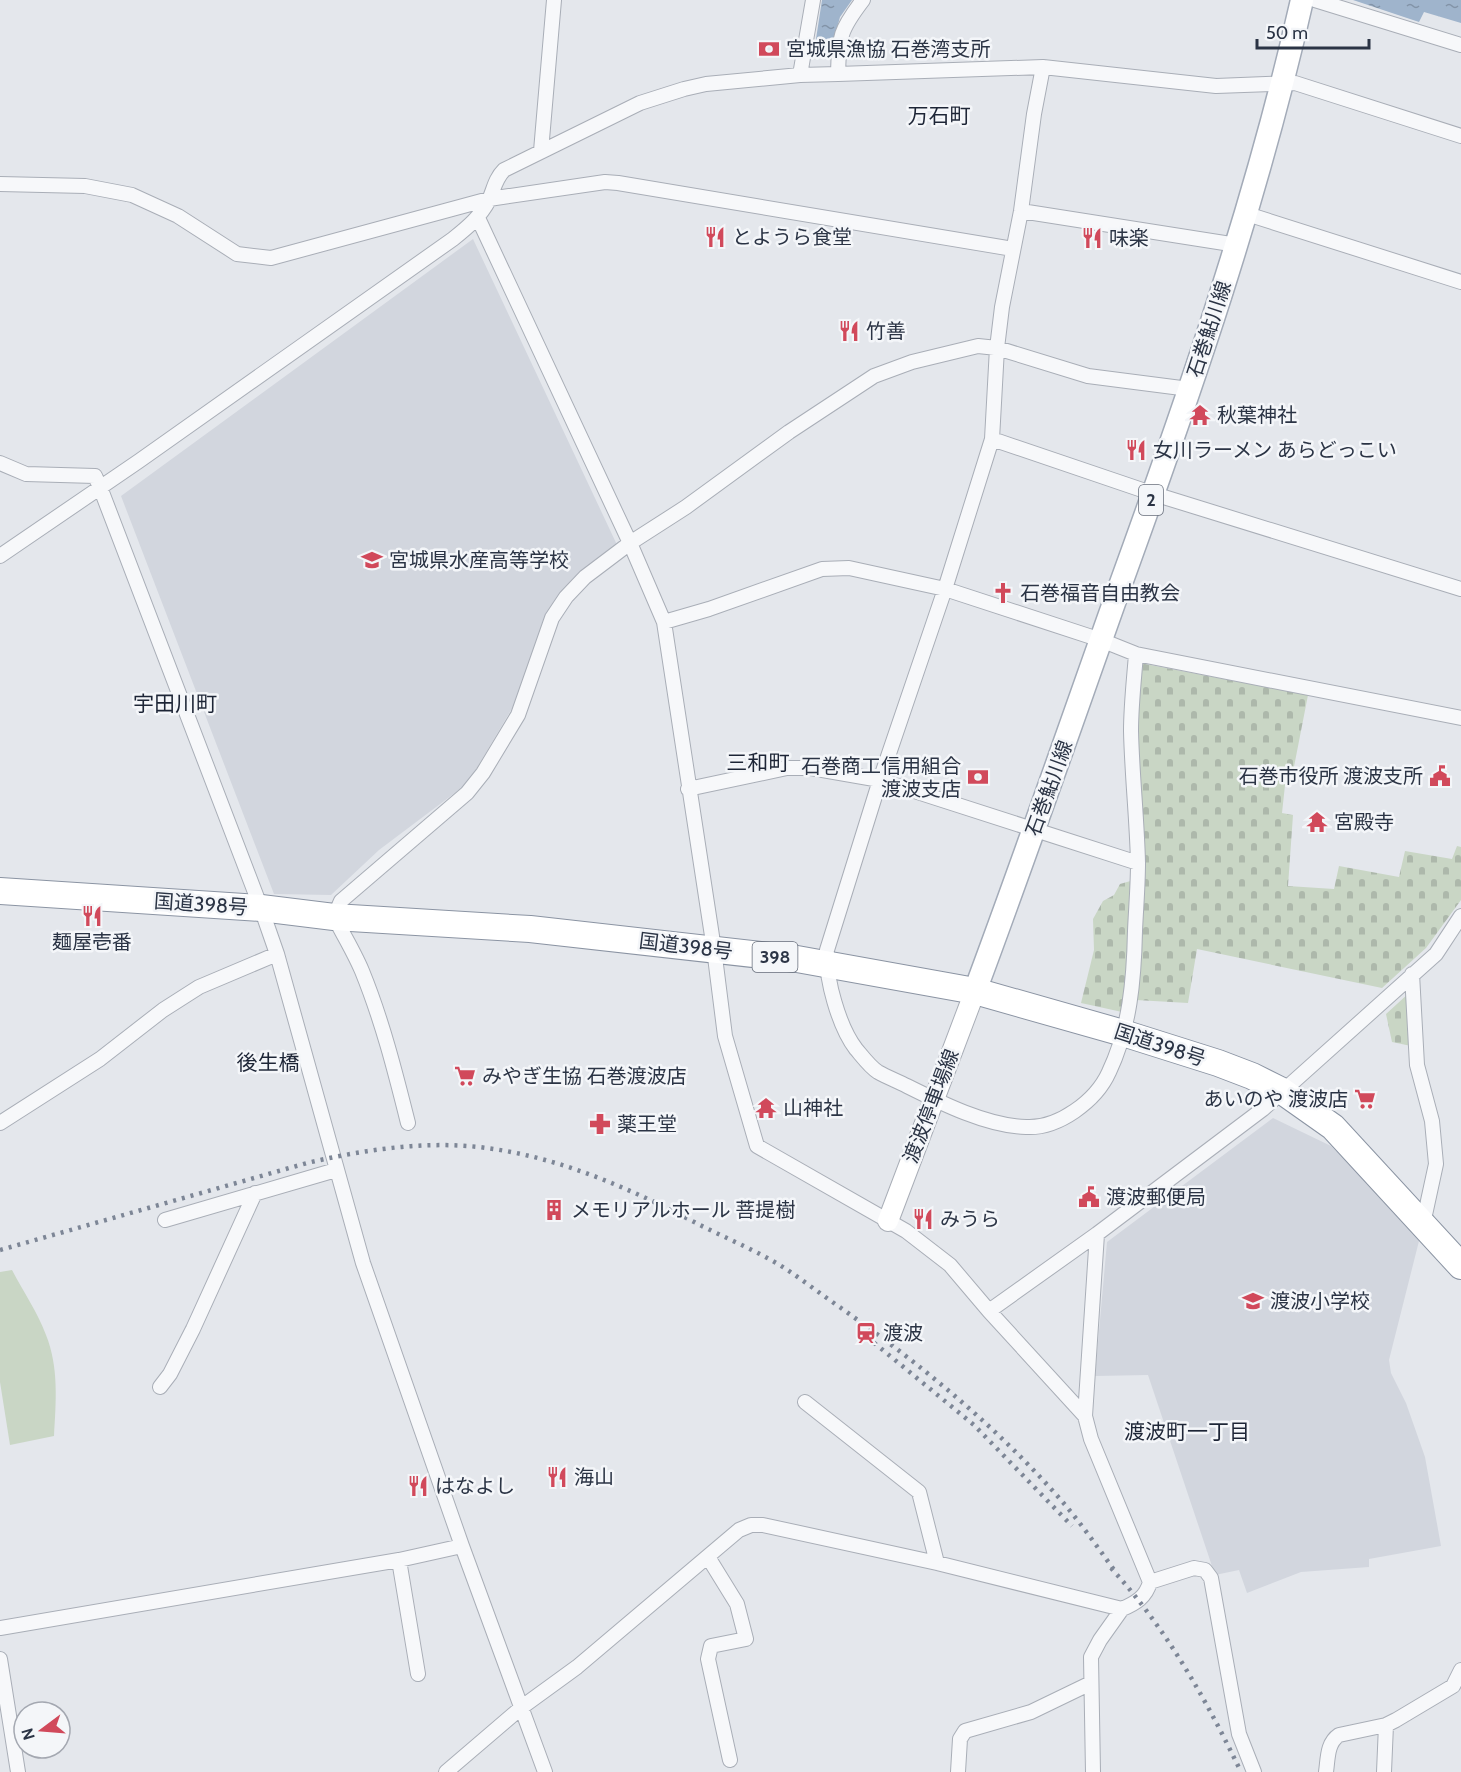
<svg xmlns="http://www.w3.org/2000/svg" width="1461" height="1772" viewBox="0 0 1461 1772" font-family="Cabin,'Noto Sans JP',sans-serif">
  <defs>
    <pattern id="cemetery-stones" width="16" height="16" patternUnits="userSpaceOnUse" patternTransform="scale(1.5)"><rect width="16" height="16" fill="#c9d6c5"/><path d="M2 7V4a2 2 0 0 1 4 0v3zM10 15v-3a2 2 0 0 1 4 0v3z" fill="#adb8ab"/></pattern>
    <pattern id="water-ripples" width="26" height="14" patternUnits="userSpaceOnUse" patternTransform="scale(1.5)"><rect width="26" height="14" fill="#9fb4cc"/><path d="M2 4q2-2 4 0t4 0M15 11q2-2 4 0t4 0" fill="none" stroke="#8293a7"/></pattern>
  </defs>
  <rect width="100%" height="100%" fill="#e4e7ec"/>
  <path fill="#d2d6de" d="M 473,239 L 618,547 L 578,573 L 552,608 L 517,700 L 468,783 L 379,850 L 331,895 L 274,894 L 121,496 Z
    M 1273,1118 L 1331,1146 L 1420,1237 L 1389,1360 L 1391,1373 L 1406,1403 L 1425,1457 L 1441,1546 L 1369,1559 L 1369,1567 L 1301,1572 L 1247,1593 L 1239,1570 L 1215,1575 L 1148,1375 L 1095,1376 L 1107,1242 Z"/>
  <path fill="#c9d6c5" d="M 12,1270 C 23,1291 38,1313 46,1335 C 59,1367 56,1403 54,1436 L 10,1445 L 0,1382 L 0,1272 Z"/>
  <path fill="url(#cemetery-stones)" d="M 1140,663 L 1308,695 L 1292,777 L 1286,776 L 1282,813 L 1293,815 L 1288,886 L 1334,889 L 1339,866 L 1399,877 L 1405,851 L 1452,859 L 1457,846 L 1461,847 L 1461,900 L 1426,948 L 1382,988 L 1197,949 L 1188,1003 L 1136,1000 L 1136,737 Z
    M 1134,880 L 1127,995 L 1122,1012 L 1081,1003 L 1094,950 L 1093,919 L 1103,901 L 1114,895 L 1120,884 Z
    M 1409,993 L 1411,1046 L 1392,1042 L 1386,1014 Z"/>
  <path fill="url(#water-ripples)" d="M 822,0 L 852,0 L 840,17 L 830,54 L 814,52 Z
    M 1353,0 L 1461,0 L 1461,23 L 1424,12 L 1419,22 Z"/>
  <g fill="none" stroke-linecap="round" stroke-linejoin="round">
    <defs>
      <path id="street" d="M 1315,0 L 1461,45
        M 1043,67 L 1034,114 L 1021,211 L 1002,307 L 997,348 L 992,439 L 945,589 L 880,780 L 827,950 C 825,978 839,1027 856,1049 C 862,1056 870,1067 878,1072 C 887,1077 897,1081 907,1086 C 941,1103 987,1126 1026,1127 C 1058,1129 1096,1101 1109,1072 C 1130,1028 1134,979 1135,931 C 1136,908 1138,885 1138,863 C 1137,819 1132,775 1131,731 C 1131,706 1134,680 1136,654
        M 838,74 C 839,36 840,30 863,0
        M 800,75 L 813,0
        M 541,151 L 554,0
        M 0,184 L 85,186 L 132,195 L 178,216 L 237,254 L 271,258 L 489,199 L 605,182 L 618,183 L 1013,249
        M 1021,211 L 1237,245
        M 1247,214 L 1461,282
        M 478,218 L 630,543 L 664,622 L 714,949 L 725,1036 L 757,1146 L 906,1231 L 950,1265 L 989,1311 L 1085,1416
        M 992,439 L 1154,494 L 1461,589
        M 0,463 L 26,474 L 95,476 L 100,487 L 261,908 L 277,954 L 363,1263 L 462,1546 L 545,1772
        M 0,556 L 139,461 L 453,239 C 468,227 480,217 489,200 C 494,189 495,179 504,170 L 640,103 L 684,89 L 706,84 L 800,75 L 838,74 L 1043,67 L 1216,86 L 1295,83 L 1461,136
        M 664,622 L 709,609 L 822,569 L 849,568 L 945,589 L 1101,640 L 1136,654 L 1461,718
        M 688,789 L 787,768 L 811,768 L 880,780 L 1138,863
        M 1412,974 L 1417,1065 L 1432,1121 L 1436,1164 L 1423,1224
        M 0,1123 L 100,1059 L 163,1010 L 199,987 L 277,954
        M 408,1123 C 395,1071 382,1020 362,971 C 354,952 343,934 334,917 L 341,901 L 467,793 L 483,773 L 518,715 L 552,618 L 566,597 L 585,577 L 630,543 L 686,507 L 789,432 L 874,376 L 912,362 L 978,346 L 997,348 L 1088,376 L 1189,389
        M 165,1220 L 336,1170
        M 989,1311 L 1097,1234 L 1263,1109 L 1436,954 L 1461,916
        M 160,1387 L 170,1374 L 193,1329 L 255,1193
        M 805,1402 L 919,1492 L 937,1563
        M 708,1557 L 737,1604 L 746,1639 L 711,1646 L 708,1659 L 730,1760
        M 399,1560 L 418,1674
        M 1150,1582 L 1194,1568 L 1205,1570 L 1211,1578 L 1239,1734 L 1254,1772
        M 0,1628 L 399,1560 L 462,1546
        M 0,1659 L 18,1772
        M 446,1772 L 522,1707 L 577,1667 L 739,1530 L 751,1525 L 763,1525 L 937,1563 L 1122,1609 C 1136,1603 1146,1597 1150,1582 L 1091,1439 L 1085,1416 L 1097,1234
        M 958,1772 L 960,1739 L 965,1731 L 1031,1712 L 1091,1683
        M 1093,1772 L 1091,1657 L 1100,1640 L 1122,1609
        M 1326,1772 C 1328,1758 1327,1743 1339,1735 L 1386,1725 L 1396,1720 L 1453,1686 L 1461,1670
        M 1384,1772 L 1386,1725"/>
      <path id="secondary" d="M 888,1221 L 975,991"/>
      <path id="primary" d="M 975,991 C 1025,857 1072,721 1120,586 C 1190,393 1257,200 1302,0"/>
      <path id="highway" d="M 0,891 L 261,908 L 334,917 L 530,929 L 797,959 L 975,991 L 1123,1033 L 1218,1063 L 1252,1076 L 1282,1091 L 1333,1127 L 1461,1266"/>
    </defs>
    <use href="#street" stroke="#a9aeb7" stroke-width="16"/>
    <use href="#secondary" stroke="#a9aeb7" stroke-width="22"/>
    <use href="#primary" stroke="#a3abb8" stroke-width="25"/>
    <use href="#highway" stroke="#8b94a3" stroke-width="28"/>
    <use href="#street" stroke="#f7f8fa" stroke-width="14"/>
    <use href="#secondary" stroke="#fff" stroke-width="20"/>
    <use href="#primary" stroke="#fff" stroke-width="22"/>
    <use href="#highway" stroke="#fff" stroke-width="26"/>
    <path stroke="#7d8696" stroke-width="4.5" stroke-dasharray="3 6" stroke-linecap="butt" d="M 0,1250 L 307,1163 C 363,1150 421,1141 479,1147 C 557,1156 627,1187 696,1223 C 725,1238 758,1251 786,1269 C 804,1281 822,1295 841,1308 C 916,1361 990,1421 1052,1490 C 1076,1516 1096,1545 1117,1574
      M 867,1337 L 974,1425 L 1072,1526
      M 1111,1568 C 1166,1628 1206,1699 1241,1772"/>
  </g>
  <defs>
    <symbol id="bank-bare" viewBox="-9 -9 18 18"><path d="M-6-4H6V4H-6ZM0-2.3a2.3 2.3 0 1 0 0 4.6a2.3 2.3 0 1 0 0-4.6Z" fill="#d1495b" stroke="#f4f6f9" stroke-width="2.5" paint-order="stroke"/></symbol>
    <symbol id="restaurant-bare" viewBox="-9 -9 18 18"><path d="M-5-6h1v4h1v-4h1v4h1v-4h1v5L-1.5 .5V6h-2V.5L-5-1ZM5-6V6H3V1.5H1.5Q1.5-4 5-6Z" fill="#d1495b" stroke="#f4f6f9" stroke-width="2.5" paint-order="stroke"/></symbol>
    <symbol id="temple-bare" viewBox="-9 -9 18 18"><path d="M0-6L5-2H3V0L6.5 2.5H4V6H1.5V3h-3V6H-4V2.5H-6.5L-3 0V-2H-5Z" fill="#d1495b" stroke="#f4f6f9" stroke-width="2.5" paint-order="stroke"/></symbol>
    <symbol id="school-bare" viewBox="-9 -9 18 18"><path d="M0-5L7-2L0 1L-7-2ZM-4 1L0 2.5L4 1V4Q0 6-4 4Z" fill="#d1495b" stroke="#f4f6f9" stroke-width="2.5" paint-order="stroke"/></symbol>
    <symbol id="church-bare" viewBox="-9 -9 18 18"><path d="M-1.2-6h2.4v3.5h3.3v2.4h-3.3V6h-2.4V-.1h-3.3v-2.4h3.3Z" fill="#d1495b" stroke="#f4f6f9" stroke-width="2.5" paint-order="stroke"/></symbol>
    <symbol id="civic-bare" viewBox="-9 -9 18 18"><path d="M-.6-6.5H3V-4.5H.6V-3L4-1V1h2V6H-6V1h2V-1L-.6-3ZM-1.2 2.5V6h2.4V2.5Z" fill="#d1495b" stroke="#f4f6f9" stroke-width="2.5" paint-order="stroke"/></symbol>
    <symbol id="supermarket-bare" viewBox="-9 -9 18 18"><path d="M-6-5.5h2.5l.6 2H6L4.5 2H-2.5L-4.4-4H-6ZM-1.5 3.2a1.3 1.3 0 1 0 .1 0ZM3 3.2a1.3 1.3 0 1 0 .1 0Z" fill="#d1495b" stroke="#f4f6f9" stroke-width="2.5" paint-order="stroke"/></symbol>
    <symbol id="pharmacy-bare" viewBox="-9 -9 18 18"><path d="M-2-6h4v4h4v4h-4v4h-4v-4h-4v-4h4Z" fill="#d1495b" stroke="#f4f6f9" stroke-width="2.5" paint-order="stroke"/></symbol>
    <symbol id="building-bare" viewBox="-9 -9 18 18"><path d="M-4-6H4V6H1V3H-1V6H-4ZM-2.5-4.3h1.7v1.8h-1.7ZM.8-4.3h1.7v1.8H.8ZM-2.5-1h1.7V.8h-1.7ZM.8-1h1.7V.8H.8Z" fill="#d1495b" stroke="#f4f6f9" stroke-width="2.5" paint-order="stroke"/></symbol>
    <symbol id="station-bare" viewBox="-9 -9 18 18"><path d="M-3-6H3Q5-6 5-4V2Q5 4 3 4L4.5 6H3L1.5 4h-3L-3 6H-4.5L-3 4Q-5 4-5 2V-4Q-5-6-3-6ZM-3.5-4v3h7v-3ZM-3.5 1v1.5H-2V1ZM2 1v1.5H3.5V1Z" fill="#d1495b" stroke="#f4f6f9" stroke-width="2.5" paint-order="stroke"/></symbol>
  </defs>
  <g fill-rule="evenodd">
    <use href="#bank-bare" x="754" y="34" width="30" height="30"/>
    <use href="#restaurant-bare" x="700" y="222" width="30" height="30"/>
    <use href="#restaurant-bare" x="1077" y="223" width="30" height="30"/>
    <use href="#restaurant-bare" x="834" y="316" width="30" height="30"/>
    <use href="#temple-bare" x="1185" y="400" width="30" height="30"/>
    <use href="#restaurant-bare" x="1121" y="435" width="30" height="30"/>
    <use href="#school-bare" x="357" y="545" width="30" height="30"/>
    <use href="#church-bare" x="988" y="578" width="30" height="30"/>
    <use href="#civic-bare" x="1425" y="761" width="30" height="30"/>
    <use href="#bank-bare" x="963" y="762" width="30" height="30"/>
    <use href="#temple-bare" x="1302" y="807" width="30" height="30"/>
    <use href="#restaurant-bare" x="77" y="901" width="30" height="30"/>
    <use href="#supermarket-bare" x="450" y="1061" width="30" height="30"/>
    <use href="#supermarket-bare" x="1350" y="1084" width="30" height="30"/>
    <use href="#temple-bare" x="751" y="1093" width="30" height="30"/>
    <use href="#pharmacy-bare" x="585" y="1109" width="30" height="30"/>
    <use href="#civic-bare" x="1074" y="1182" width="30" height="30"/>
    <use href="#building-bare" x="539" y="1195" width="30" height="30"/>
    <use href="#restaurant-bare" x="908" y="1204" width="30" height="30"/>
    <use href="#school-bare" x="1238" y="1286" width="30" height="30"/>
    <use href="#station-bare" x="851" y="1318" width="30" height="30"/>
    <use href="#restaurant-bare" x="542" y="1462" width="30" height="30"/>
    <use href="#restaurant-bare" x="403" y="1471" width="30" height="30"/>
  </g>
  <g text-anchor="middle" stroke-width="5" stroke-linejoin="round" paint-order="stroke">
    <g fill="#f4f6f9" stroke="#676e7b" stroke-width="1.5">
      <rect x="1139" y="485" width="24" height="30" rx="4.5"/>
      <rect x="752.5" y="942" width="45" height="30" rx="4.5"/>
    </g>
    <g font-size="18" font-weight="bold" fill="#2b3445">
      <text x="1151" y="506">2</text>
      <text x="775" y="963">398</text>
    </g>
    <g font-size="20" fill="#2b3445" stroke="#f4f6f9" text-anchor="start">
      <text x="786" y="56">宮城県漁協 石巻湾支所</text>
      <text x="732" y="244">とようら食堂</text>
      <text x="1109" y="245">味楽</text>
      <text x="866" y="338">竹善</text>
      <text x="1217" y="422">秋葉神社</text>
      <text x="1153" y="457">女川ラーメン あらどっこい</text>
      <text x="389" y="567">宮城県水産高等学校</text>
      <text x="1020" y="600">石巻福音自由教会</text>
      <text x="961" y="773" text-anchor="end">石巻商工信用組合<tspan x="961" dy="23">渡波支店</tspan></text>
      <text x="1423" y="783" text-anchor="end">石巻市役所 渡波支所</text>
      <text x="1334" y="829">宮殿寺</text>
      <text x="92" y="949" text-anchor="middle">麺屋壱番</text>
      <text x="482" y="1083">みやぎ生協 石巻渡波店</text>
      <text x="1348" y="1106" text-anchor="end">あいのや 渡波店</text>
      <text x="783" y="1115">山神社</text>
      <text x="617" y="1131">薬王堂</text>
      <text x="1106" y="1204">渡波郵便局</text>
      <text x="571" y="1217">メモリアルホール 菩提樹</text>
      <text x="940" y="1226">みうら</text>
      <text x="1270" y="1308">渡波小学校</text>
      <text x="883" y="1340">渡波</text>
      <text x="574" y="1484">海山</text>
      <text x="435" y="1493">はなよし</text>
    </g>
    <g font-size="20" fill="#2b3445" stroke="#f4f6f9">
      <text transform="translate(1209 329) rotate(-72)" y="7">石巻鮎川線</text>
      <text transform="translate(1049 788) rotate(-70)" y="7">石巻鮎川線</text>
      <text transform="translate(201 904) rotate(4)" y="7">国道398号</text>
      <text transform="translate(686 946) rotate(7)" y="7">国道398号</text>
      <text transform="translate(1160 1045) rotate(18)" y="7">国道398号</text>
      <text transform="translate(931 1106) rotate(-69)" y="7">渡波停車場線</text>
    </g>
    <g font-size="21" fill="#1d2536" stroke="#f4f6f9">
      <text x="939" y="123">万石町</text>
      <text x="175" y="711">宇田川町</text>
      <text x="758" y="770">三和町</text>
      <text x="268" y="1070">後生橋</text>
      <text x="1187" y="1439">渡波町一丁目</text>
    </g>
  </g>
  <g transform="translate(42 1730) rotate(254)"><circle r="28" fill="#f4f6f9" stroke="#a4a8b1" stroke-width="1.5"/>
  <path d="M0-4.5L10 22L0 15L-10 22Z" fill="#d1495b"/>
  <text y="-9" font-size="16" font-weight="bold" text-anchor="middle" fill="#2b3445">N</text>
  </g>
  <path d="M1257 39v9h112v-9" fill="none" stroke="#2b3445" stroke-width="3"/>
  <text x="1266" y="39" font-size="18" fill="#2b3445" stroke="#f4f6f9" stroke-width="4.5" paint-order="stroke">50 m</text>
</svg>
